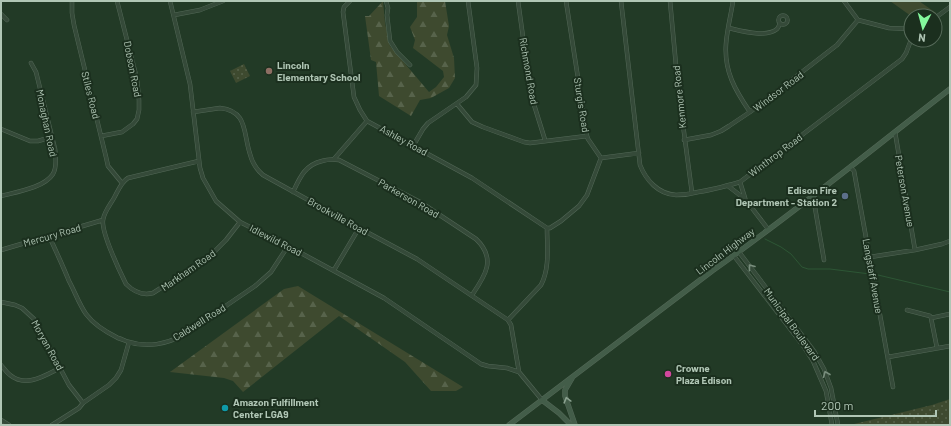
<svg xmlns="http://www.w3.org/2000/svg" width="951" height="426" viewBox="0 0 951 426" font-family="Barlow,sans-serif">
  <defs>
    <pattern id="forest-firs" width="22" height="20" patternUnits="userSpaceOnUse"><rect width="22" height="20" fill="#3e4a2f"/><path d="M5 1l3.5 6h-7zM16 11l3.5 6h-7z" fill="#57634b"/></pattern>
    <pattern id="park-dots" width="8" height="8" patternUnits="userSpaceOnUse"><rect width="8" height="8" fill="#3e4a2f"/><path d="M2 2h.1M6 6h.1" fill="none" stroke="#57634b" stroke-width="1.8" stroke-linecap="round"/></pattern>
  </defs>
  <rect width="100%" height="100%" fill="#223a26"/>
  <path fill="#3e4a2f" d="M 890,1 L 919,1 L 936,13 L 930,16 L 911,16 Z"/>
  <path fill="url(#forest-firs)" d="M 383,1 L 385,23 L 390,46 L 429,92 L 436,87 L 444,77 L 443,71 L 413,48 L 415,40 L 410,27 L 417,17 L 417,1 L 445,1 L 449,26 L 447,35 L 454,58 L 455,78 L 449,88 L 431,98 L 420,100 L 411,116 L 379,96 L 376,62 L 371,60 L 365,16 L 369,16 Z
    M 298,286 L 463,387 L 456,391 L 431,391 L 405,362 L 339,316 L 243,392 L 233,381 L 224,378 L 170,372 L 284,289 Z"/>
  <path fill="url(#park-dots)" d="M 244,64 L 250,76 L 236,83 L 230,71 Z
    M 950,399 L 950,425 L 850,425 L 932,405 Z"/>
  <g fill="none" stroke-linecap="round" stroke-linejoin="round">
    <path stroke="#2d5635" stroke-width="1" d="M 765,239 L 781,247 L 791,254 L 802,267 L 808,269 L 830,269 L 870,274
      M 878,275 L 950,292"/>
    <defs>
      <path id="street" d="M 72,1 L 72,13 L 74,25 L 106,157 L 108,166 L 122,183
        M 170,1 L 190,84 L 200,168 L 203,178 L 216,201 L 240,222 L 288,246 L 384,298 L 481,364 L 488,366 L 507,368 L 519,372
        M 350,1 L 344,7 L 343,12 L 354,97 L 360,110 L 367,121 L 472,178 L 547,228
        M 386,1 L 388,8 L 387,15 L 390,41 L 397,52 L 410,65
        M 518,1 L 531,95 L 545,140
        M 566,1 L 587,136 L 588,139 L 601,158
        M 621,1 L 640,165 C 646,180 658,194 676,195 C 683,195 691,194 698,192 C 712,190 726,186 740,182 L 902,59 L 906,53 L 911,40
        M 670,1 L 678,87 L 692,193
        M 733,1 C 731,15 727,29 726,44 C 724,71 735,90 750,112
        M 844,1 L 858,20
        M 1,14 L 7,20
        M 174,15 L 200,10 L 223,1
        M778.5 20a4.5 4.5 0 1 1 9 0a4.5 4.5 0 1 1-9 0Z
        M 935,18 L 950,7
        M 858,20 L 889,28 L 911,29
        M 729,28 C 742,31 766,38 777,29 C 778,28 780,24 780,23
        M 457,104 L 472,122 L 483,127 L 524,142 L 530,143 L 587,136
        M 193,112 L 220,108 C 248,111 243,133 250,154 C 252,162 257,170 263,175 L 359,228 L 417,259 L 508,320 L 511,325 L 519,372 L 542,400
        M 1,129 L 30,141 L 38,141 L 52,137
        M 895,132 L 915,250
        M 101,136 L 122,132 L 133,124 L 137,119 L 139,110 L 139,100 L 137,79 L 117,1
        M 684,140 L 711,135 L 721,131 L 729,126 L 750,112 L 837,45 L 858,20
        M 413,146 L 423,129 L 428,123 L 466,97 L 476,85 L 477,68 L 468,1
        M 601,158 L 639,153
        M 334,159 L 367,121
        M 199,161 L 128,178 C 121,182 118,191 114,198 C 110,205 104,212 103,220 C 101,232 120,272 126,284 C 134,292 142,296 153,293 L 208,258 L 226,240 L 240,222
        M 850,167 L 854,171 L 893,387
        M 740,182 L 745,198
        M 728,186 L 745,199 L 768,229
        M 293,192 C 300,177 305,165 322,161 C 328,159 333,159 339,160 L 420,202 L 476,239 C 497,259 485,276 472,295
        M 1,196 C 16,192 44,188 53,174 C 57,167 56,157 55,149 L 36,72 L 31,63
        M 813,196 L 824,260
        M 547,228 L 550,228 L 561,221 L 579,206 L 587,195 L 601,158
        M 49,236 C 56,251 63,266 69,281 C 75,292 79,304 86,314 C 94,325 106,332 118,338 C 122,339 125,341 129,342 C 147,348 167,344 183,335 L 255,286 L 271,272 L 288,246
        M 1,250 L 103,220
        M 739,252 L 814,351 L 824,369 L 831,388 L 838,425
        M 734,256 L 804,347 L 813,361 L 826,391 L 832,425
        M 870,257 L 915,250 L 942,244 L 950,241
        M 334,270 L 359,228
        M 1,302 L 15,305 L 22,308 L 34,319 L 69,385 L 83,403
        M 907,310 L 930,316 L 931,318 L 937,348
        M 931,318 L 950,314
        M 508,320 L 541,285 C 550,268 547,247 547,228
        M 888,357 L 950,346
        M 1,365 C 4,368 6,372 10,375 C 26,388 44,376 60,368
        M 1,420 L 9,425
        M 52,425 L 79,408 L 83,403 L 109,385 L 116,378 L 121,370 L 129,342"/>
      <path id="secondary" d="M 572,378 L 565,390 L 565,396 L 575,425
        M 542,400 L 559,413 L 571,425
        M 509,425 L 712,271 C 793,214 871,150 950,89"/>
    </defs>
    <use href="#street" stroke="#536857" stroke-width="4.5"/>
    <use href="#secondary" stroke="#536857" stroke-width="5.5"/>
    <use href="#street" stroke="#354a39" stroke-width="3.5"/>
    <use href="#secondary" stroke="#435d49" stroke-width="4.5"/>
  </g>
  <defs><path id="oneway-chevron" d="M-2-3.5L2.5 0L-2 3.5" fill="none" stroke-width="1.6" stroke-linecap="round" stroke-linejoin="round"/></defs>
  <g stroke="#798e7d">
    <use href="#oneway-chevron" transform="translate(751 267) rotate(-127)"/>
    <use href="#oneway-chevron" transform="translate(826 374) rotate(-112)"/>
  </g>
  <use stroke="#8aa18f" href="#oneway-chevron" transform="translate(567 400) rotate(-105)"/>
  <circle fill="#8d6e63" stroke="#1b2f1e" stroke-width="1.5" cx="269" cy="71" r="4"/>
  <circle fill="#5c6f8a" stroke="#1b2f1e" stroke-width="1.5" cx="845" cy="196" r="4"/>
  <circle fill="#d1479c" stroke="#1b2f1e" stroke-width="1.5" cx="668" cy="374" r="4"/>
  <circle fill="#0f9aa8" stroke="#1b2f1e" stroke-width="1.5" cx="225" cy="408" r="4"/>
  <g text-anchor="middle" stroke-width="4" stroke-linejoin="round" paint-order="stroke">
    <g font-size="10" font-weight="bold" fill="#b0c6b5" stroke="#1b2f1e" text-anchor="start">
      <text x="277" y="69">Lincoln<tspan x="277" dy="12">Elementary School</tspan></text>
      <text x="837" y="194" text-anchor="end">Edison Fire<tspan x="837" dy="12">Department - Station 2</tspan></text>
      <text x="676" y="372">Crowne<tspan x="676" dy="12">Plaza Edison</tspan></text>
      <text x="233" y="406">Amazon Fulfillment<tspan x="233" dy="12">Center LGA9</tspan></text>
    </g>
    <g font-size="10" fill="#b0c6b5" stroke="#1b2f1e">
      <text transform="translate(133 69) rotate(79)" y="4">Dobson Road</text>
      <text transform="translate(529 71) rotate(80)" y="4">Richmond Road</text>
      <text transform="translate(778 91) rotate(-37)" y="4">Windsor Road</text>
      <text transform="translate(91 95) rotate(76)" y="4">Stiles Road</text>
      <text transform="translate(679 97) rotate(-96)" y="4">Kenmore Road</text>
      <text transform="translate(582 105) rotate(81)" y="4">Sturgis Road</text>
      <text transform="translate(47 123) rotate(78)" y="4">Monaghan Road</text>
      <text transform="translate(404 140) rotate(29)" y="4">Ashley Road</text>
      <text transform="translate(775 155) rotate(-37)" y="4">Winthrop Road</text>
      <text transform="translate(905 191) rotate(80)" y="4">Peterson Avenue</text>
      <text transform="translate(409 198) rotate(30)" y="4">Parkerson Road</text>
      <text transform="translate(338 216) rotate(29)" y="4">Brookville Road</text>
      <text transform="translate(52 235) rotate(-16)" y="4">Mercury Road</text>
      <text transform="translate(276 240) rotate(27)" y="4">Idlewild Road</text>
      <text transform="translate(725 251) rotate(-37)" y="4">Lincoln Highway</text>
      <text transform="translate(188 270) rotate(-35)" y="4">Markham Road</text>
      <text transform="translate(873 276) rotate(80)" y="4">Langstaff Avenue</text>
      <text transform="translate(199 322) rotate(-32)" y="4">Caldwell Road</text>
      <text transform="translate(792 324) rotate(54)" y="4">Municipal Boulevard</text>
      <text transform="translate(48 345) rotate(61)" y="4">Moryan Road</text>
    </g>
  </g>
  <rect width="951" height="426" fill="none" stroke="#b0c6b5" stroke-width="4"/>
  <g transform="translate(923 28) rotate(186)"><circle r="19" fill="#1b2f1e" stroke="#576b5a"/>
  <path d="M0-3L7 15L0 10L-7 15Z" fill="#84f89d"/>
  <text y="-6" font-size="11" font-weight="bold" text-anchor="middle" fill="#b0c6b5">N</text>
  </g>
  <path d="M815 410v6h121v-6" fill="none" stroke="#b0c6b5" stroke-width="2"/>
  <text x="821" y="410" font-size="12" fill="#b0c6b5" stroke="#1b2f1e" stroke-width="3" paint-order="stroke">200 m</text>
</svg>
